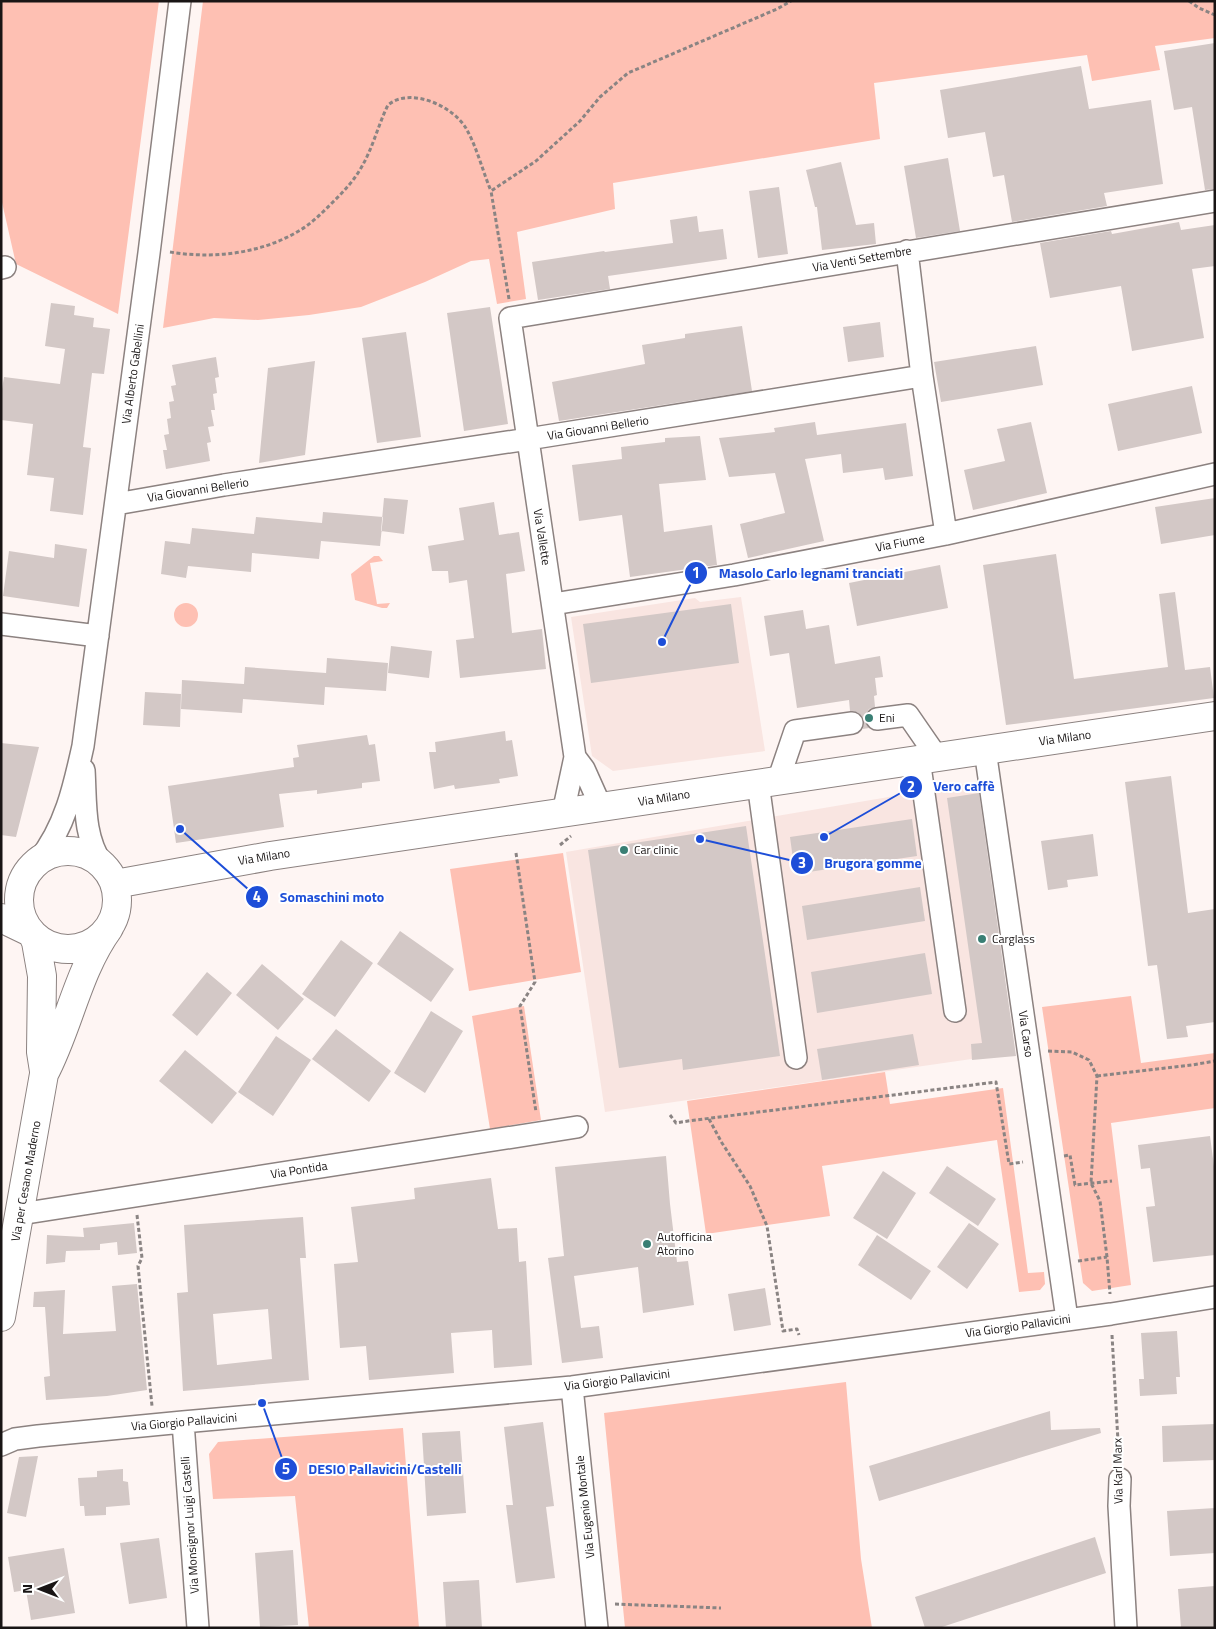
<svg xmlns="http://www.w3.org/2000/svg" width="1216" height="1629" viewBox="0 0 1216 1629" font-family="'Titillium Web',sans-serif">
	<rect width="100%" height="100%" fill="#fef5f3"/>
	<path fill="#f9e5e1" d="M 741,597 L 765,751 L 613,771 L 592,756 L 571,617 L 695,598 L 700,602 Z
		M 977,782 L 1013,1053 L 605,1112 L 566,852 Z"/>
	<path fill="#fec0b3" d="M 1,1 L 159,1 L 118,314 L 16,264 L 1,198 Z
		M 203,1 L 1215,1 L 1215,38 L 1155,46 L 1160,70 L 1092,81 L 1087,55 L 874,83 L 880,139 L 613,183 L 615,209 L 517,232 L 526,299 L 497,304 L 489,259 L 471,261 L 425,282 L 361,307 L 309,315 L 258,320 L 214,318 L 163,328 Z
		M 374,556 L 379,556 L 383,561 L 370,563 L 377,604 L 390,603 L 387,608 L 382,608 L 355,600 L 351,574 Z
		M174 615a12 12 0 1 1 24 0a12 12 0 1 1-24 0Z
		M 563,853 L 581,972 L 469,991 L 450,869 Z
		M 1131,996 L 1141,1063 L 1215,1053 L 1215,1108 L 1111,1123 L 1131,1285 L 1092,1291 L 1083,1283 L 1042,1007 Z
		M 524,1006 L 541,1120 L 490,1129 L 472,1016 Z
		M 885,1072 L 890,1104 L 1003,1088 L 1028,1273 L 1044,1272 L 1045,1284 L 1040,1290 L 1019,1292 L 997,1140 L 822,1166 L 830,1216 L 706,1234 L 687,1101 Z
		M 846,1382 L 861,1559 L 872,1628 L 625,1628 L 604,1413 Z
		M 403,1428 L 419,1628 L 309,1628 L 295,1496 L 213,1499 L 209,1454 L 218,1442 Z"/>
	<path fill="#d3c8c6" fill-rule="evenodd" d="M 1215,43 L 1215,189 L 1205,190 L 1192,107 L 1174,110 L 1164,51 Z
		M 1081,66 L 1089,109 L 1151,100 L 1163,184 L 1104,193 L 1107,206 L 1012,222 L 1004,175 L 993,177 L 985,132 L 948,138 L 940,90 Z
		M 948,158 L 960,231 L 916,238 L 904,166 Z
		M 841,162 L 856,225 L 874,223 L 876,244 L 822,250 L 817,207 L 815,207 L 806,170 Z
		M 779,187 L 788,254 L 758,258 L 749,191 Z
		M 697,216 L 699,232 L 723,229 L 727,259 L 608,276 L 610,289 L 538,300 L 532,262 L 604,251 L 605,252 L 673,243 L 670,220 Z
		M 1179,222 L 1181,230 L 1215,225 L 1215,266 L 1192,269 L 1204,338 L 1132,351 L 1121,286 L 1050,298 L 1040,243 L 1111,231 L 1112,234 Z
		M 51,303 L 75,306 L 74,315 L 94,318 L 93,327 L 110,329 L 104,374 L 92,373 L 83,447 L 91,448 L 83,515 L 50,511 L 54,478 L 27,475 L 33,424 L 1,420 L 1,395 L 4,377 L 60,384 L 65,349 L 45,346 Z
		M 490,307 L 508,424 L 464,431 L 447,313 Z
		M 880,322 L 884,357 L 848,362 L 843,327 Z
		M 742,326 L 752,391 L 559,421 L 552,382 L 645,364 L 642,345 L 685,338 L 685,334 Z
		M 406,332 L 421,437 L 377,443 L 362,338 Z
		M 1036,346 L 1043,385 L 941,402 L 934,362 Z
		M 216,357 L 219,377 L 215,378 L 217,393 L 213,394 L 215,410 L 211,410 L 214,426 L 208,427 L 211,442 L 207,443 L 210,461 L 166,469 L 163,450 L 167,450 L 164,435 L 169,434 L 167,419 L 171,418 L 169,402 L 174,401 L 171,386 L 176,385 L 172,365 Z
		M 315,361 L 305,455 L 259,463 L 268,368 Z
		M 1192,386 L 1202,433 L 1118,451 L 1108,404 Z
		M 815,422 L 817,435 L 906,423 L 913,476 L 885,480 L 883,468 L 843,473 L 841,454 L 805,459 L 824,541 L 748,558 L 740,524 L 785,513 L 775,473 L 729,477 L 719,438 L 775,432 L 774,428 Z
		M 1031,422 L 1047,493 L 973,510 L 964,470 L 1005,461 L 997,429 Z
		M 700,436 L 706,480 L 659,484 L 664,532 L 712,525 L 717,565 L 630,577 L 622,515 L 579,521 L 572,465 L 622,459 L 621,447 L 665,442 L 665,438 Z
		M 384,498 L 408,500 L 404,534 L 381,531 Z
		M 1215,498 L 1215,535 L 1161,544 L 1155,507 Z
		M 494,502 L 499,535 L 519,532 L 525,571 L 506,574 L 512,633 L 542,629 L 546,669 L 460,678 L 456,640 L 474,638 L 467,580 L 449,583 L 448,571 L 432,571 L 428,546 L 464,540 L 459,508 Z
		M 323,512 L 383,517 L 380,546 L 321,541 L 319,559 L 252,553 L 251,572 L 188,566 L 186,578 L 161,574 L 165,541 L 190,544 L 192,528 L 254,534 L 256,517 L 322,523 Z
		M 55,544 L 87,549 L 79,607 L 3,596 L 9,551 L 54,558 Z
		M 1056,554 L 1074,679 L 1168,667 L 1159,594 L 1175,592 L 1185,670 L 1210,667 L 1214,698 L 1006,725 L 983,565 Z
		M 940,565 L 948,608 L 857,626 L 849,583 Z
		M 731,604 L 739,663 L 591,683 L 583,624 Z
		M 803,610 L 806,629 L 829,625 L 835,664 L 880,656 L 883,677 L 875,678 L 877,695 L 874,696 L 875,707 L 869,709 L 866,714 L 865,720 L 869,728 L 863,729 L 864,722 L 862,716 L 857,712 L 850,711 L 849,700 L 797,708 L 789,653 L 770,656 L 764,616 Z
		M 391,646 L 432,651 L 429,678 L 388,673 Z
		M 327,658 L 388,663 L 386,691 L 325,687 L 324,705 L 243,699 L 242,713 L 181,709 L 182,680 L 244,684 L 245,667 L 326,673 L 326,674 Z
		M 145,692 L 181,694 L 180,727 L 143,725 Z
		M 505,731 L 506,741 L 512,740 L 518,776 L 499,779 L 500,783 L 455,789 L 454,785 L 434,789 L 429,752 L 436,752 L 435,742 Z
		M 367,735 L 369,745 L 375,744 L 380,781 L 362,783 L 362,788 L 317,794 L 317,790 L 279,794 L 284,827 L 176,843 L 168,786 L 294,767 L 293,758 L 299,757 L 297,745 Z
		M 1,743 L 39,747 L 16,837 L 1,835 Z
		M 1171,776 L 1188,913 L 1215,909 L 1215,1022 L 1186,1026 L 1188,1037 L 1167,1039 L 1157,965 L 1148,966 L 1125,782 Z
		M 979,793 L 1016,1056 L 972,1060 L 971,1044 L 982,1043 L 947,798 Z
		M 912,819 L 917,856 L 795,874 L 790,837 Z
		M 746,826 L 780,1056 L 683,1070 L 682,1059 L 619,1068 L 588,850 Z
		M 1093,834 L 1098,876 L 1067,880 L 1068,887 L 1048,890 L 1041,841 Z
		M 920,887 L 925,921 L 807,940 L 802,906 Z
		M 400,931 L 454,969 L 431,1002 L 377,964 Z
		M 341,940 L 373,963 L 335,1017 L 302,994 Z
		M 925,953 L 932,994 L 817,1013 L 811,972 Z
		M 262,964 L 304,999 L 278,1030 L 236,995 Z
		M 207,972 L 232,993 L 197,1036 L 172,1015 Z
		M 431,1011 L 463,1031 L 425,1093 L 394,1073 Z
		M 336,1029 L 391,1071 L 369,1102 L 312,1059 Z
		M 913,1034 L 919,1065 L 822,1080 L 817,1049 Z
		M 276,1036 L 311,1060 L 273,1116 L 238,1092 Z
		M 185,1050 L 237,1093 L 212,1124 L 159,1081 Z
		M 1210,1136 L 1215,1174 L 1215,1255 L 1153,1262 L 1146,1207 L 1155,1206 L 1150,1168 L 1141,1169 L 1138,1145 Z
		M 666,1156 L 670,1204 L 677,1262 L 688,1261 L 694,1305 L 643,1313 L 638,1267 L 574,1276 L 581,1328 L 599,1326 L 603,1358 L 562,1363 L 548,1258 L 564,1256 L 555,1167 Z
		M 947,1166 L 996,1199 L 978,1226 L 929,1193 Z
		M 883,1171 L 916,1193 L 887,1239 L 853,1218 Z
		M 491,1178 L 498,1229 L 517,1228 L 519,1262 L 526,1261 L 532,1365 L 494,1368 L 492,1330 L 451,1333 L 454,1373 L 369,1380 L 366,1346 L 340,1348 L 334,1264 L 358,1262 L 351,1207 L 415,1199 L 414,1188 Z
		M 303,1217 L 306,1258 L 300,1258 L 309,1380 L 183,1391 L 177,1293 L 188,1292 L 184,1225 ZM 268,1309 L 272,1359 L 217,1365 L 213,1314 Z
		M 134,1223 L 137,1253 L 118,1255 L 117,1242 L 100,1244 L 100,1250 L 66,1251 L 65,1262 L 46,1264 L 47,1235 L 84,1237 L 83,1228 Z
		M 969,1223 L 999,1244 L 967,1289 L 937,1267 Z
		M 877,1235 L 931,1271 L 911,1300 L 858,1265 Z
		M 137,1284 L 147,1390 L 107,1396 L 46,1400 L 44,1377 L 50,1376 L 45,1307 L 33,1307 L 34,1292 L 65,1290 L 63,1334 L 116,1331 L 112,1286 Z
		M 765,1288 L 771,1325 L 734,1331 L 728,1294 Z
		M 1177,1331 L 1180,1377 L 1176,1377 L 1177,1394 L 1140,1396 L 1139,1379 L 1144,1379 L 1141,1333 Z
		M 1050,1411 L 1051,1430 L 1100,1428 L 1101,1433 L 879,1501 L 869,1466 Z
		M 543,1422 L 554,1506 L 546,1507 L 555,1578 L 516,1583 L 506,1505 L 513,1505 L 504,1427 Z
		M 1215,1424 L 1215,1460 L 1163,1462 L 1162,1426 Z
		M 460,1431 L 466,1513 L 427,1516 L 422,1433 Z
		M 38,1456 L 26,1517 L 7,1513 L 19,1457 Z
		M 123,1469 L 123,1481 L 128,1482 L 130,1505 L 106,1507 L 106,1515 L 85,1516 L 84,1506 L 80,1506 L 78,1478 L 97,1477 L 97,1471 Z
		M 1215,1508 L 1215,1553 L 1170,1556 L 1167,1511 Z
		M 1095,1537 L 1106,1573 L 939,1628 L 925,1628 L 915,1597 Z
		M 159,1538 L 167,1598 L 129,1604 L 120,1543 Z
		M 64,1548 L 75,1613 L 31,1620 L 26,1590 L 14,1592 L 8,1557 Z
		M 293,1550 L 298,1625 L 260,1627 L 255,1553 Z
		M 479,1580 L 482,1628 L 446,1628 L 443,1582 Z
		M 1215,1586 L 1215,1628 L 1181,1628 L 1178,1589 Z"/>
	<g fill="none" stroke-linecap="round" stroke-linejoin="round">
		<defs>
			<path id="minor" d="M 907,251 L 922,376
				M 1,268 L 5,267
				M 116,504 L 224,485 L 528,439 L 922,376 L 946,534
				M 553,604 L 734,575 L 946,534 L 1215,474
				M 1,624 L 98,636
				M 877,719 L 908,715 L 937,757
				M 985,750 L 1067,1319
				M 575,757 L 584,769 L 601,807
				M 919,759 L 955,1011
				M 84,770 C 86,802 83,836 102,864
				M 778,781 L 795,731 L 852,723
				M 758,783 L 796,1058
				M 563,813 L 575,757 L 510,318 L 1215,201
				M 38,861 C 65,828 74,787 83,746 L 149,253 L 180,1
				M 20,1214 L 577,1127
				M 572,1387 L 597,1628
				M 183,1422 L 198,1628
				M 1,1445 L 15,1439 L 38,1436 L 183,1422 L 572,1387 L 1111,1314 L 1215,1297
				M 1120,1479 L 1119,1506 L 1126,1628"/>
			<path id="major" d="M19 900a49 49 0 1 1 98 0a49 49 0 1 1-98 0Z
				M 115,884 L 270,856 L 1215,716
				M 1,918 L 32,933 L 36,942 L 42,976 L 41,1052 L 44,1071
				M 1,1317 L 44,1074 C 69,1027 77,972 109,928"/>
		</defs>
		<use href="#minor" stroke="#8c8280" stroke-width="24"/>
		<use href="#major" stroke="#8c8280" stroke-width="30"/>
		<path stroke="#8a8483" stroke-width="3" stroke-dasharray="4 2.5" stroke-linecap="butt" d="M 1189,1 L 1199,8 L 1215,15
			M 170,252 C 212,259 259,254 297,232 C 310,225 321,214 332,203 C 343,192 353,182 361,168 C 373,148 378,125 388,105 C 411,86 455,107 467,130 C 477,148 483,172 491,191
			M 509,299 L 491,191 L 536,161 L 580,121 L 600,97 L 628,73 L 777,9 L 791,1
			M 560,845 L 571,836
			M 516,853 L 535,982 L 520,1006 L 536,1112
			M 1048,1051 L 1072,1052 L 1089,1060 L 1097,1076 L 1091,1183 L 1100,1201 L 1107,1257 L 1110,1294
			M 1097,1076 L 1192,1065 L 1215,1061
			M 670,1115 L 676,1123 L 688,1121 L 996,1082 L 1009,1164 L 1023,1162
			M 709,1119 L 722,1143 L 750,1186 L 767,1226 L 783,1331 L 797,1329 L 799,1335
			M 1064,1156 L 1070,1155 L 1075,1185 L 1112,1181
			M 137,1215 L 142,1258 L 138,1266 L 152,1406
			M 1078,1261 L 1107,1257
			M 1112,1335 L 1119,1459
			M 615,1604 L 721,1608"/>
		<use href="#minor" stroke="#fff" stroke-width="21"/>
		<use href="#major" stroke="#fff" stroke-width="28"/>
	</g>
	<g fill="#397f74" stroke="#fff" stroke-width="2">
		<circle cx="869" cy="718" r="5"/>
		<circle cx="624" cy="850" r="5"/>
		<circle cx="982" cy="939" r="5"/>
		<circle cx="647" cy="1244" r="5"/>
	</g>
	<g text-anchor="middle" stroke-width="4" stroke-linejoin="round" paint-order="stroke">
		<g font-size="12" fill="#191515" stroke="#fff">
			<text transform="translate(862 259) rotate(-10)" y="4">Via Venti Settembre</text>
			<text transform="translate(133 374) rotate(-82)" y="4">Via Alberto Gabellini</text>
			<text transform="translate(598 428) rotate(-9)" y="4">Via Giovanni Bellerio</text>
			<text transform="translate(198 490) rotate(-9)" y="4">Via Giovanni Bellerio</text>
			<text transform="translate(542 537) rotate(81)" y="4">Via Vallette</text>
			<text transform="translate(900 543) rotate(-11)" y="4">Via Fiume</text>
			<text transform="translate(1065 738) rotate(-8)" y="4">Via Milano</text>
			<text transform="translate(664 798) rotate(-9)" y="4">Via Milano</text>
			<text transform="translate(264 857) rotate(-9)" y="4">Via Milano</text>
			<text transform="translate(1026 1034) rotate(82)" y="4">Via Carso</text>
			<text transform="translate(299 1170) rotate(-9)" y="4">Via Pontida</text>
			<text transform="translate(26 1181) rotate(-80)" y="4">Via per Cesano Maderno</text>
			<text transform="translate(1018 1326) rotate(-8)" y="4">Via Giorgio Pallavicini</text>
			<text transform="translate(617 1380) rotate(-7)" y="4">Via Giorgio Pallavicini</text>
			<text transform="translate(184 1422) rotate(-5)" y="4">Via Giorgio Pallavicini</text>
			<text transform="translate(1118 1471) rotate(-91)" y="4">Via Karl Marx</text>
			<text transform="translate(585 1507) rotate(-96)" y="4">Via Eugenio Montale</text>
			<text transform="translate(190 1525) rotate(-94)" y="4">Via Monsignor Luigi Castelli</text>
		</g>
		<g font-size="12" fill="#191515" stroke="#fff" text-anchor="start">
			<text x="879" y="722">Eni</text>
			<text x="634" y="854">Car clinic</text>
			<text x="992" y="943">Carglass</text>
			<text x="657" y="1241">Autofficina<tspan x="657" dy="14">Atorino</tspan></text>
		</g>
	</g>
	<path fill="none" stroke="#1d4ed8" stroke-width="2" d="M662 642L696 573M824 837L911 787M700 839L802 863M180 829L257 897M262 1403L286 1469"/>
	<g fill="#1d4ed8" stroke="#fff" stroke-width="2">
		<circle cx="662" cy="642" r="5"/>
		<circle cx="824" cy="837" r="5"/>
		<circle cx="700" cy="839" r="5"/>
		<circle cx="180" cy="829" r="5"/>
		<circle cx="262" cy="1403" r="5"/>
		<circle cx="696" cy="573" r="12"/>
		<circle cx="911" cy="787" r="12"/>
		<circle cx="802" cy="863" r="12"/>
		<circle cx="257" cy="897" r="12"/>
		<circle cx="286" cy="1469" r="12"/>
	</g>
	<g font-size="15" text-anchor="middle" font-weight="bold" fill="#fff">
		<text x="696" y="578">1</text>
		<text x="911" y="792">2</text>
		<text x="802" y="868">3</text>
		<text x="257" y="902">4</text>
		<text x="286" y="1474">5</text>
	</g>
	<g font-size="14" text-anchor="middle" font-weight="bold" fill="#1d4ed8" stroke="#fff" stroke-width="4" stroke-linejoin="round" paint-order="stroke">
		<text x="811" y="578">Masolo Carlo legnami tranciati</text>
		<text x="964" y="791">Vero caffè</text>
		<text x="873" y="868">Brugora gomme</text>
		<text x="332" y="902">Somaschini moto</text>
		<text x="385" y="1474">DESIO Pallavicini/Castelli</text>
	</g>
	<rect width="1216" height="1629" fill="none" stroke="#191515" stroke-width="5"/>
	<g transform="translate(40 1589) rotate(270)" stroke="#ffffff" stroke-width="4" paint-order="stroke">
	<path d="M0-4L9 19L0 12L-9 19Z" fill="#191515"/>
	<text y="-8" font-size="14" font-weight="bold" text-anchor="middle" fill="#191515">N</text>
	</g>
</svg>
